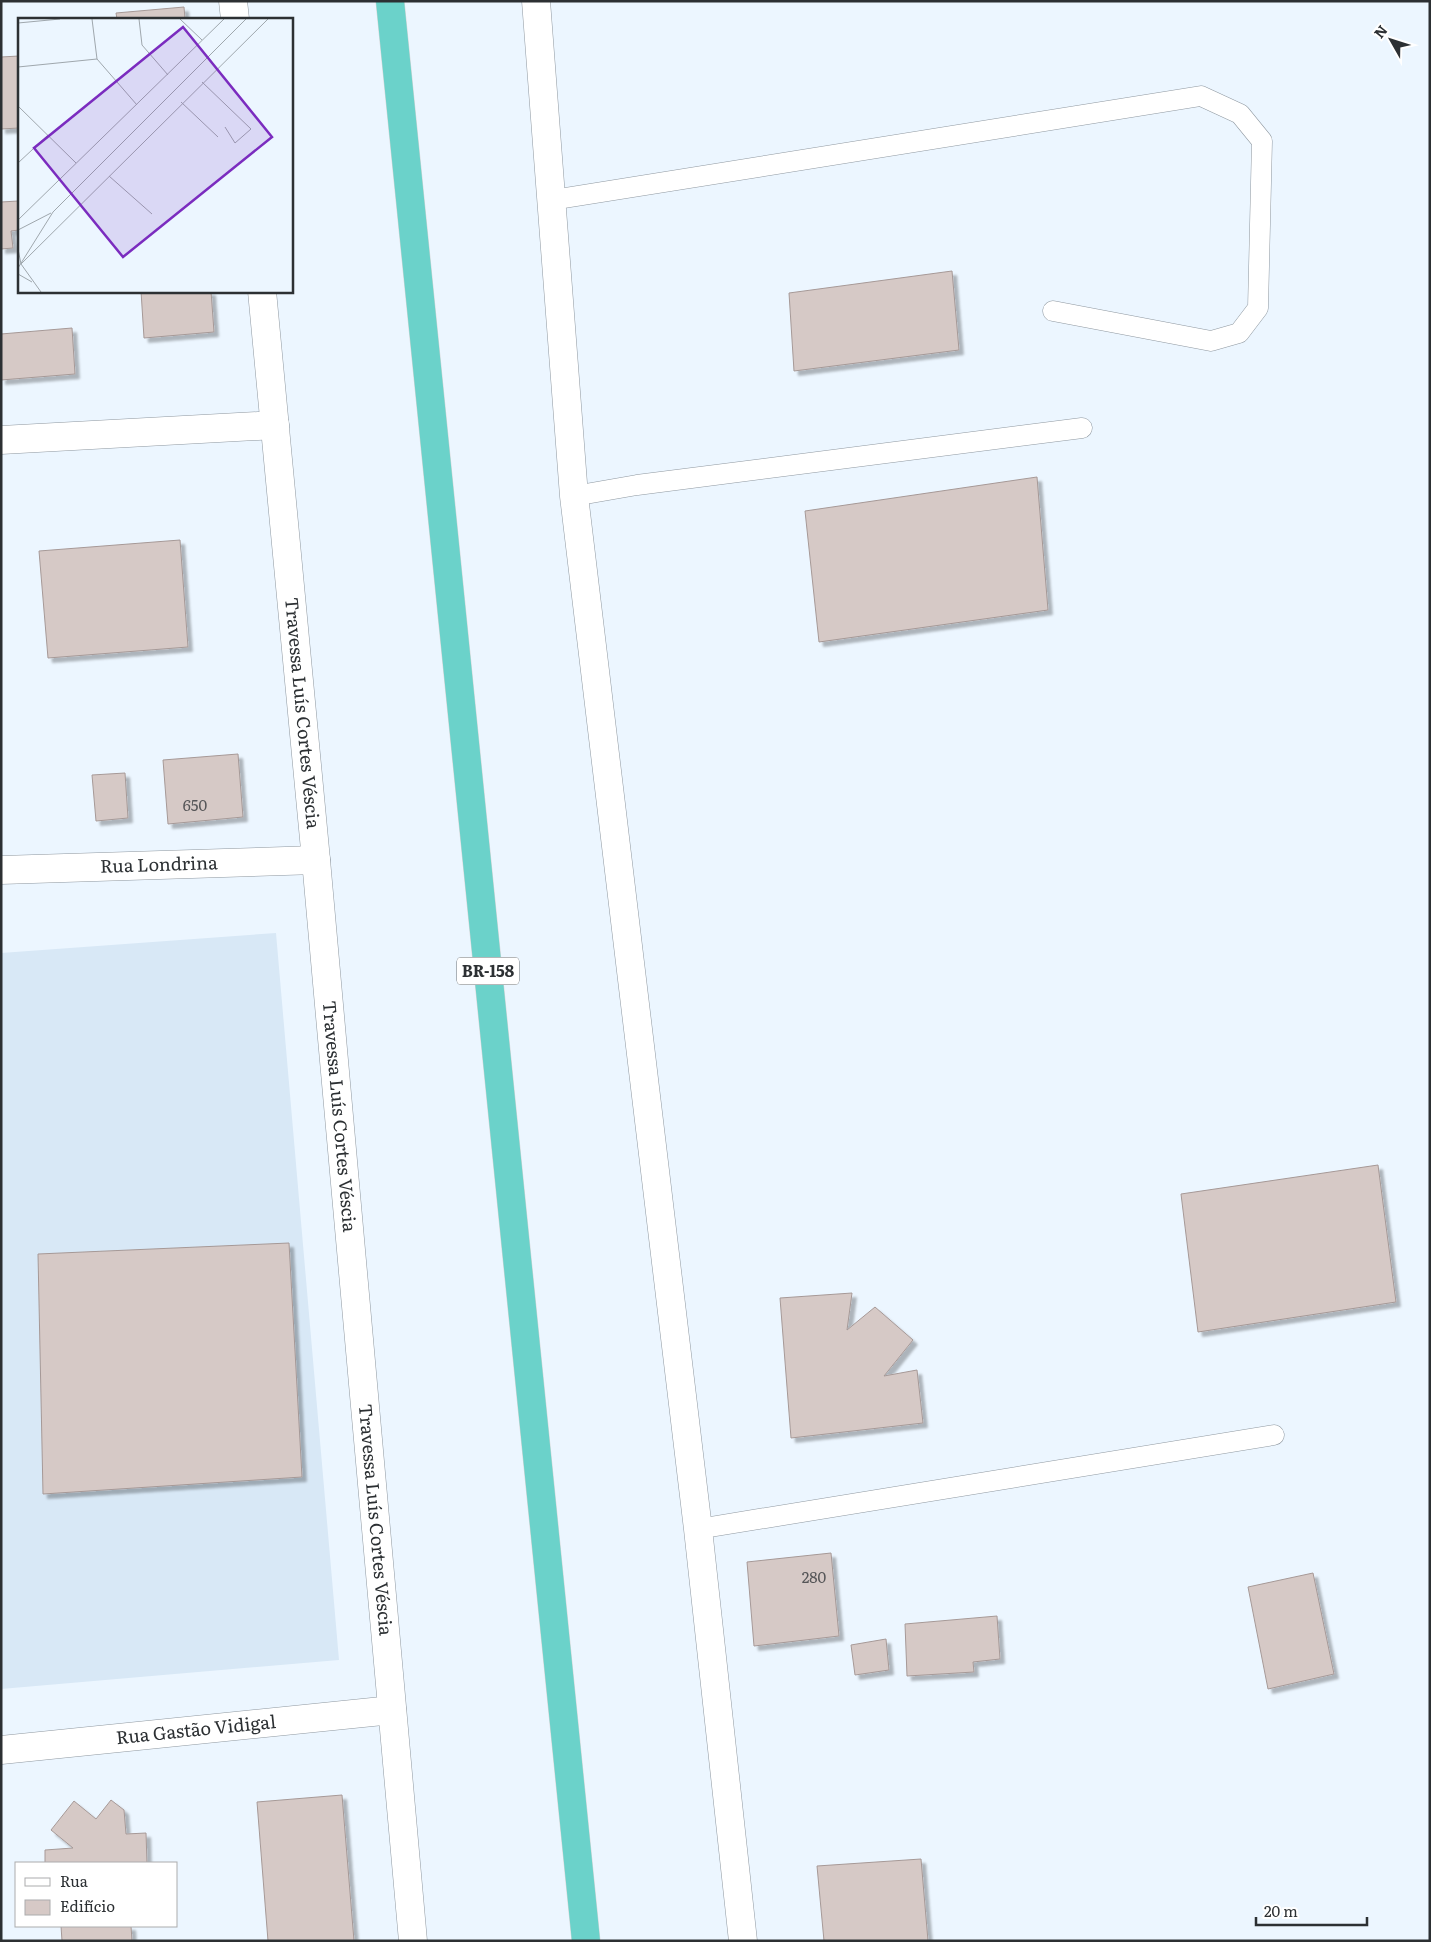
<svg xmlns="http://www.w3.org/2000/svg" width="1431" height="1942" viewBox="0 0 1431 1942" font-family="Literata,serif">
	<defs>
		<filter id="shadow"><feDropShadow dx="4.5" dy="4.5" stdDeviation="1" flood-color="#0004"/></filter>
	</defs>
	<rect width="100%" height="100%" fill="#ecf6ff"/>
	<path fill="#d8e8f6" d="M 276,933 L 339,1660 L 1,1689 L 1,953 Z"/>
	<path fill="#d6c9c6" stroke="#a69997" filter="url(#shadow)" d="M 184,7 L 185,19 L 117,19 L 116,13 Z
		M 19,56 L 19,128 L 1,129 L 1,57 Z
		M 18,201 L 19,230 L 11,231 L 13,248 L 1,249 L 1,202 Z
		M 952,271 L 959,350 L 794,371 L 789,293 Z
		M 141,291 L 211,291 L 214,332 L 144,338 Z
		M 72,328 L 75,374 L 1,380 L 1,334 Z
		M 1037,477 L 1048,610 L 819,642 L 805,511 Z
		M 180,540 L 188,647 L 48,658 L 39,551 Z
		M 238,754 L 243,817 L 168,824 L 163,760 Z
		M 125,773 L 128,818 L 96,821 L 92,775 Z
		M 1378,1165 L 1396,1302 L 1198,1332 L 1181,1194 Z
		M 289,1243 L 302,1477 L 43,1494 L 38,1254 Z
		M 852,1293 L 847,1330 L 875,1307 L 913,1340 L 884,1376 L 917,1370 L 923,1423 L 791,1438 L 780,1298 Z
		M 831,1553 L 839,1636 L 754,1646 L 747,1562 Z
		M 1313,1573 L 1334,1674 L 1268,1689 L 1248,1587 Z
		M 997,1616 L 1000,1659 L 973,1662 L 974,1672 L 907,1676 L 905,1624 Z
		M 886,1639 L 889,1670 L 855,1675 L 851,1645 Z
		M 342,1795 L 354,1941 L 268,1941 L 257,1802 Z
		M 111,1800 L 124,1810 L 126,1834 L 146,1833 L 147,1863 L 45,1863 L 45,1850 L 73,1848 L 51,1830 L 74,1801 L 96,1819 Z
		M 921,1859 L 928,1941 L 824,1941 L 817,1866 Z
		M 61,1926 L 131,1926 L 132,1941 L 62,1941 Z"/>
	<g fill="none" stroke-linecap="round" stroke-linejoin="round">
		<defs>
			<path id="lane" d="M 552,200 L 1201,96 L 1240,114 L 1262,141 L 1258,308 L 1239,333 L 1211,341 L 1053,311
				M 574,496 L 637,485 L 1082,428
				M 698,1529 L 1274,1435"/>
			<g id="street">
				<path d="M 233,1 L 235,19"/>
				<path d="M 536,1 L 574,496 L 698,1529 L 743,1941"/>
				<path id="s1" d="M 262,291 L 316,860 L 413,1941"/>
				<path d="M 1,440 L 275,425"/>
				<path id="s2" d="M 1,870 L 316,860"/>
				<path id="s3" d="M 1,1750 L 392,1710"/>
			</g>
			<path id="highway" d="M 390,1 L 586,1941"/>
		</defs>
		<use href="#lane" stroke="#8f98a0" stroke-width="21"/>
		<use href="#street" stroke="#8f98a0" stroke-width="29"/>
		<use href="#highway" stroke="#d5d6d6" stroke-width="29"/>
		<use href="#lane" stroke="#fff" stroke-width="20"/>
		<use href="#street" stroke="#fff" stroke-width="28"/>
		<use href="#highway" stroke="#6bd2ca" stroke-width="28"/>
	</g>
	<g text-anchor="middle" stroke-width="4.5" stroke-linejoin="round" paint-order="stroke">
		<g font-size="15" fill="#565658">
			<text x="195" y="811">650</text>
			<text x="814" y="1583">280</text>
		</g>
		<rect fill="#fff" stroke="#6b6e70" stroke-width="1" x="457" y="957.5" width="62" height="27" rx="4"/>
		<g font-size="16" font-weight="bold" fill="#2c3033">
			<text x="488" y="977">BR-158</text>
		</g>
		<g font-size="18" fill="#2c3033" stroke="#fff">
			<text dy="6" stroke="none"><textPath href="#s1" startOffset="424">Travessa Luís Cortes Véscia</textPath></text>
			<text dy="6" stroke="none"><textPath href="#s2" startOffset="158">Rua Londrina</textPath></text>
			<text dy="6" stroke="none"><textPath href="#s1" startOffset="829">Travessa Luís Cortes Véscia</textPath></text>
			<text dy="6" stroke="none"><textPath href="#s1" startOffset="1234">Travessa Luís Cortes Véscia</textPath></text>
			<text dy="6" stroke="none"><textPath href="#s3" startOffset="196">Rua Gastão Vidigal</textPath></text>
		</g>
	</g>
	<g transform="translate(18 18)">
		<rect width="275" height="275" fill="#ecf6ff"/>
		<path fill="none" stroke="#9fa7ad" stroke-width="1" d="M 74,1 L 79,41 L 119,87M 121,1 L 124,27 L 150,57M 162,1 L 184,22M 0,5 L 42,1M 0,49 L 79,41M 184,64 L 233,111 L 217,125 L 207,109M 163,84 L 200,119M 0,88 L 58,145M 0,145 L 30,117M 91,158 L 134,196M 0,202 L 206,1M 0,212 L 33,195M 0,231 L 3,246M 0,250 L 35,194 L 228,1M 0,256 L 14,264M 23,274 L 3,246 L 250,1"/>
		<path fill="#7b2cbf" fill-opacity="0.15" stroke="#7b2cbf" stroke-width="2.5" d="M 165,9 L 254,119 L 105,239 L 16,130 Z"/>
		<rect width="275" height="275" fill="none" stroke="#2c3033" stroke-width="2.5"/>
	</g>
	<rect width="1431" height="1942" fill="none" stroke="#2c3033" stroke-width="5"/>
	<rect x="15" y="1862" width="162" height="65" fill="#ffffff" stroke="#abacad"/>
	<rect x="25" y="1878" width="25" height="8" fill="#ffffff" stroke="#abacad"/>
	<text x="60" y="1887" font-size="15" fill="#2c3033">Rua</text>
	<rect x="25" y="1900" width="25" height="15" fill="#d6c9c6" stroke="#abacad"/>
	<text x="60" y="1912" font-size="15" fill="#2c3033">Edifício</text>
	<g transform="translate(1391 40) rotate(309)" stroke="#ffffff" stroke-width="4" paint-order="stroke">
	<path d="M0-4L9 19L0 12L-9 19Z" fill="#2c3033"/>
	<text y="-8" font-size="14" font-weight="bold" text-anchor="middle" fill="#2c3033">N</text>
	</g>
	<path d="M1256 1917v8h111v-8" fill="none" stroke="#2c3033" stroke-width="2.5"/>
	<text x="1264" y="1917" font-size="15" fill="#2c3033" stroke="#ffffff" stroke-width="4" paint-order="stroke">20 m</text>
</svg>
